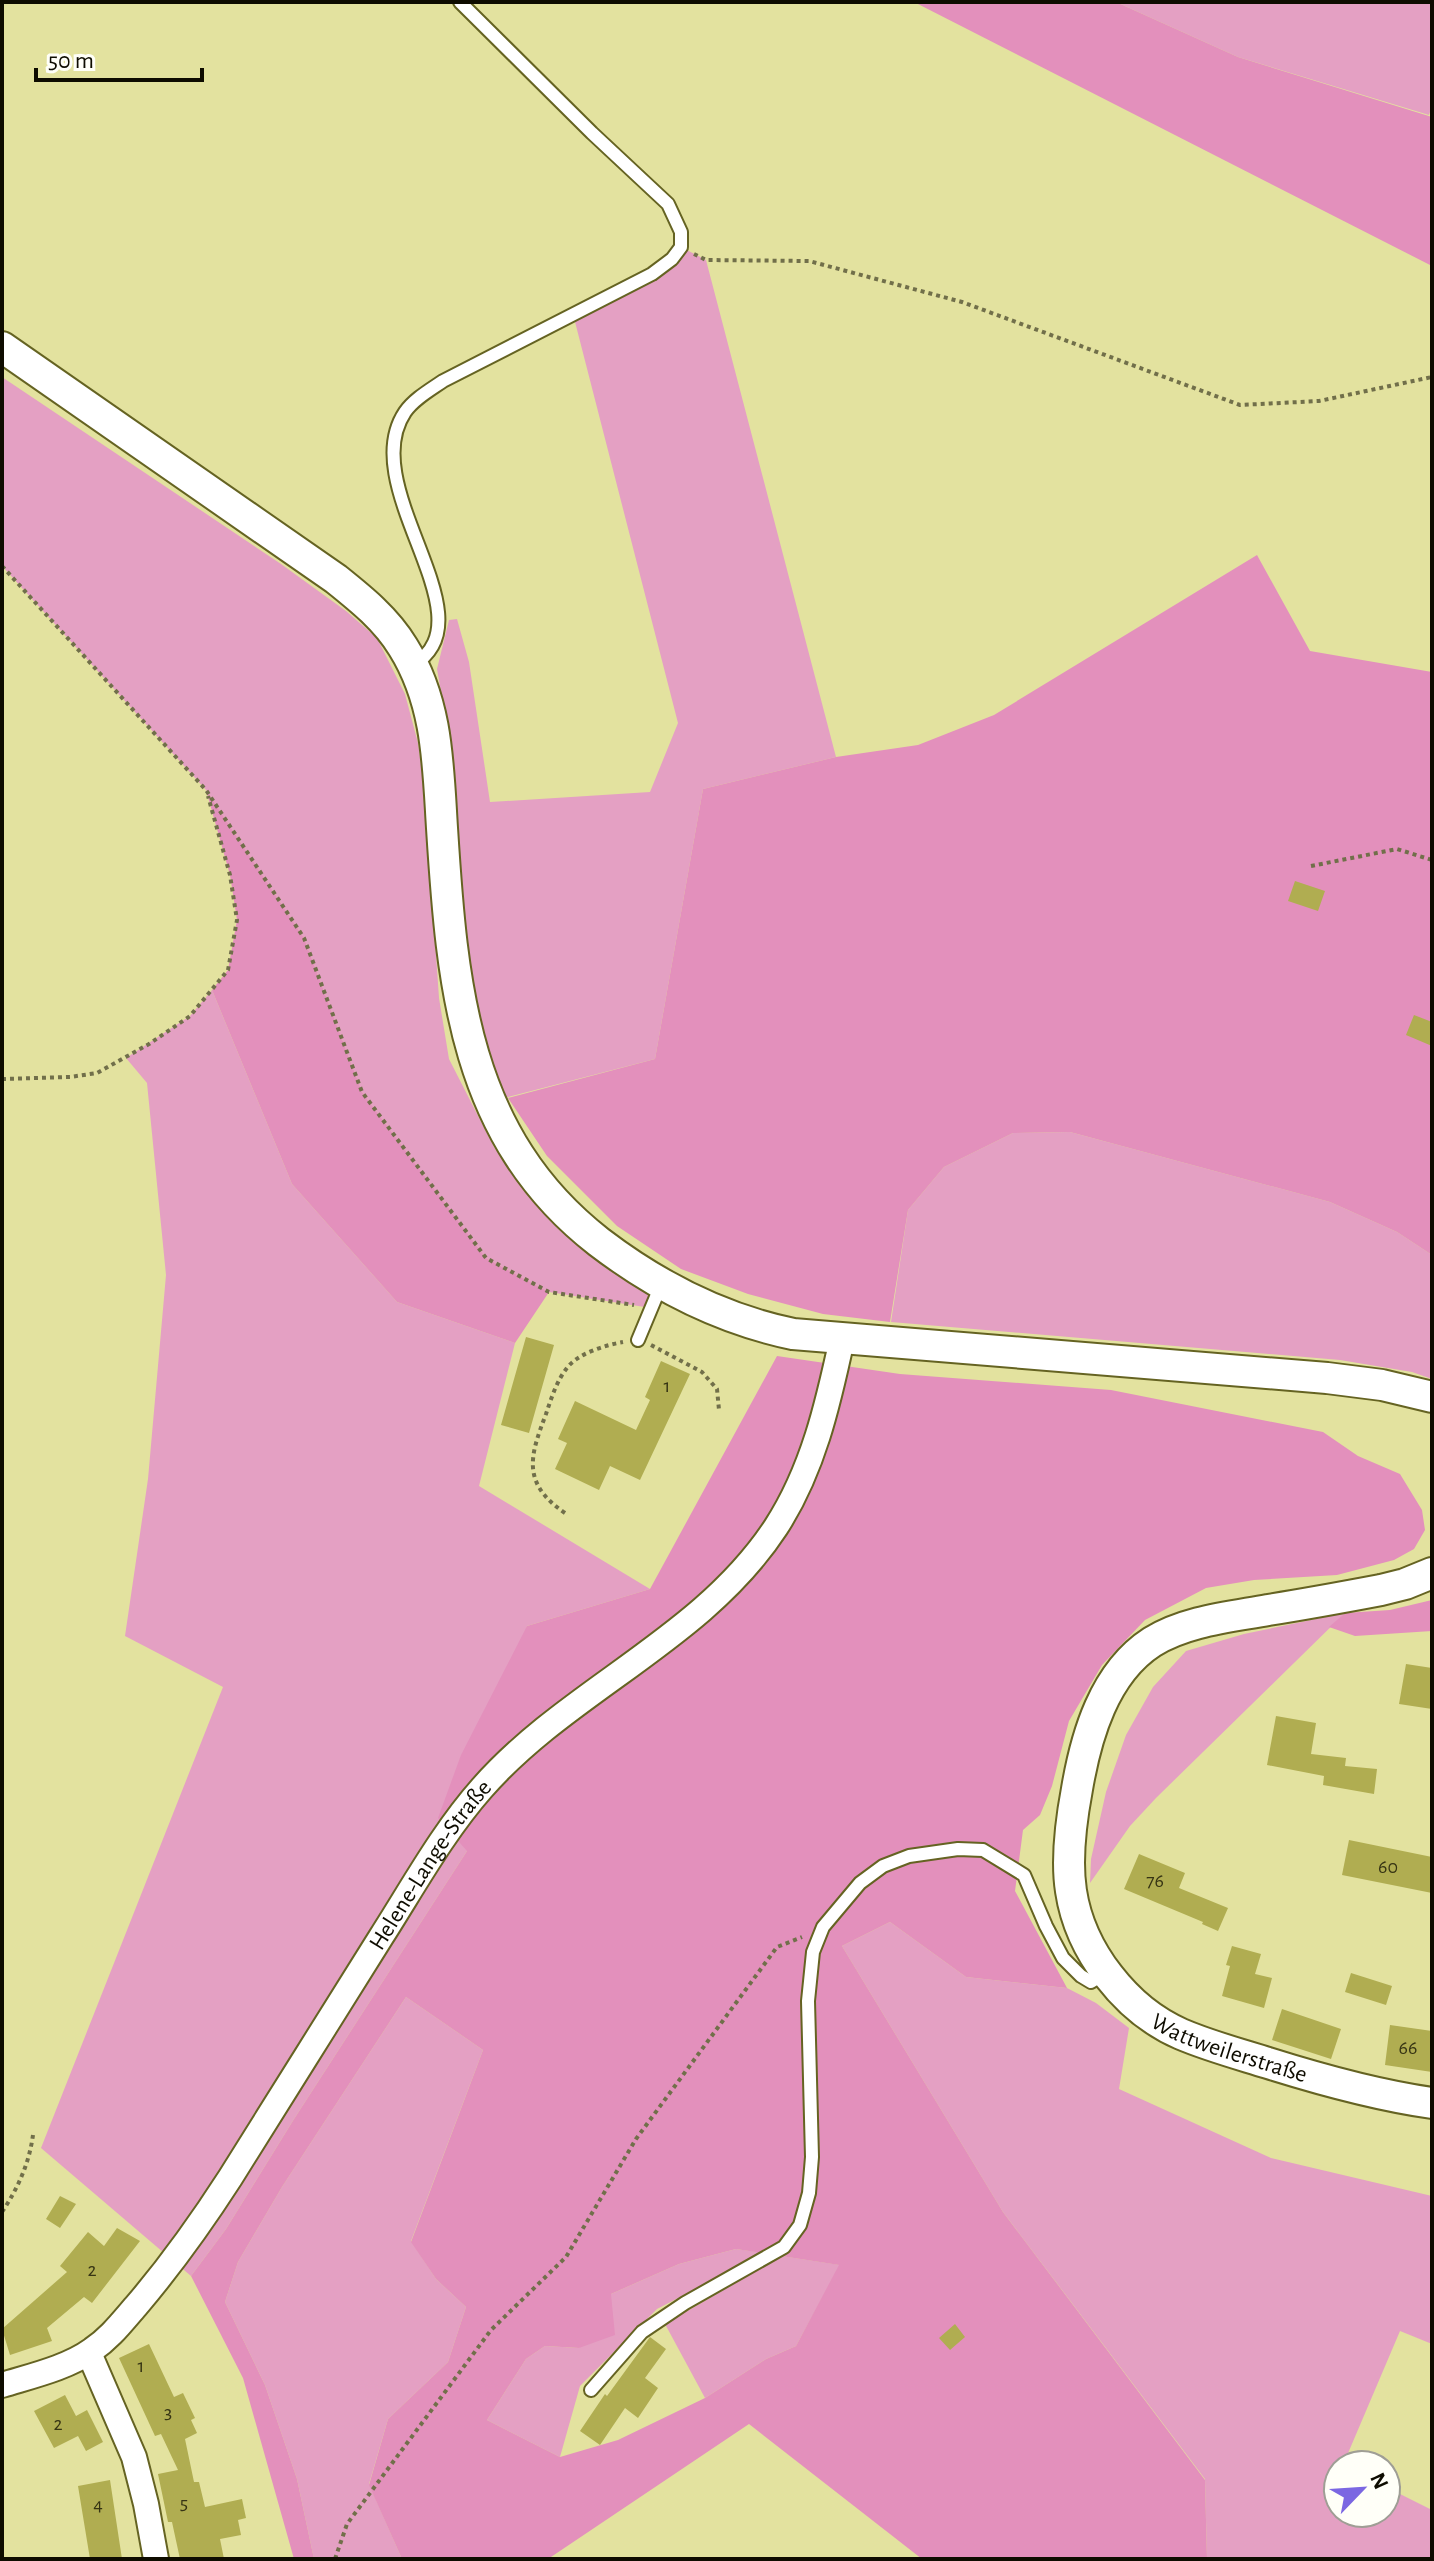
<svg xmlns="http://www.w3.org/2000/svg" width="1434" height="2561" viewBox="0 0 1434 2561" font-family="'Alegreya Sans',sans-serif">
	<rect width="100%" height="100%" fill="#e3e29f"/>
	<path fill="#e4a0c3" d="M 1116,2 L 1432,2 L 1432,106 L 1429,115 L 1238,57 Z
		M 681,247 L 706,260 L 836,757 L 703,789 L 655,1059 L 500,1099 L 479,1035 L 468,968 L 450,743 L 437,669 L 449,620 L 457,619 L 469,662 L 490,802 L 650,792 L 678,723 L 573,314 L 652,274 Z
		M 2,377 L 281,564 L 346,611 L 377,638 L 405,694 L 418,743 L 425,794 L 439,998 L 449,1059 L 494,1147 L 523,1188 L 557,1225 L 603,1262 L 656,1298 L 651,1308 L 549,1292 L 486,1258 L 362,1092 L 304,938 L 206,790 L 2,566 Z
		M 212,990 L 292,1184 L 397,1302 L 515,1343 L 479,1486 L 650,1589 L 527,1626 L 467,1851 L 294,2119 L 226,2229 L 191,2276 L 41,2148 L 223,1687 L 125,1636 L 148,1479 L 166,1275 L 147,1083 L 126,1058 L 190,1016 Z
		M 1070,1132 L 1330,1202 L 1397,1232 L 1432,1255 L 1432,1379 L 1412,1372 L 1340,1360 L 891,1322 L 908,1210 L 944,1167 L 1013,1133 Z
		M 1345,1613 L 1156,1798 L 1130,1826 L 1090,1883 L 1091,1859 L 1106,1792 L 1126,1735 L 1153,1687 L 1186,1651 L 1244,1634 Z
		M 890,1922 L 966,1977 L 1067,1988 L 1096,2003 L 1129,2028 L 1119,2089 L 1271,2158 L 1432,2196 L 1432,2344 L 1400,2331 L 1343,2465 L 1338,2465 L 1338,2513 L 1386,2513 L 1386,2487 L 1432,2510 L 1432,2559 L 1207,2559 L 1205,2479 L 1003,2212 L 842,1946 Z
		M 406,1997 L 483,2050 L 411,2241 L 436,2279 L 466,2307 L 448,2362 L 388,2419 L 369,2484 L 402,2559 L 314,2559 L 297,2479 L 265,2385 L 225,2302 L 238,2262 L 282,2187 Z
		M 736,2249 L 765,2253 L 657,2309 L 580,2386 L 560,2457 L 487,2420 L 526,2359 L 545,2346 L 579,2348 L 611,2294 L 679,2264 Z
		M 782,2256 L 840,2265 L 796,2346 L 766,2359 L 705,2398 L 665,2324 Z"/>
	<path fill="#e390bc" fill-rule="evenodd" d="M 914,2 L 1116,2 L 1238,57 L 1432,117 L 1432,266 Z
		M 1257,555 L 1310,651 L 1432,672 L 1432,1255 L 1397,1232 L 1330,1202 L 1070,1132 L 1013,1133 L 944,1167 L 908,1210 L 890,1322 L 823,1314 L 748,1294 L 681,1269 L 617,1226 L 547,1156 L 508,1098 L 655,1059 L 703,789 L 836,757 L 918,745 L 994,715 Z
		M 206,790 L 304,938 L 362,1092 L 486,1258 L 549,1292 L 515,1343 L 397,1302 L 292,1184 L 212,990 L 228,970 L 237,920 L 230,875 Z
		M 777,1356 L 900,1374 L 1111,1390 L 1323,1432 L 1358,1456 L 1400,1474 L 1422,1510 L 1425,1530 L 1414,1549 L 1394,1560 L 1337,1575 L 1254,1580 L 1206,1588 L 1145,1620 L 1102,1665 L 1069,1721 L 1052,1786 L 1040,1815 L 1023,1830 L 1015,1891 L 1067,1988 L 966,1977 L 890,1922 L 842,1946 L 1003,2212 L 1205,2480 L 1207,2559 L 922,2559 L 749,2424 L 548,2559 L 402,2559 L 369,2485 L 388,2419 L 448,2362 L 466,2307 L 436,2279 L 411,2242 L 483,2050 L 406,1997 L 282,2187 L 238,2262 L 225,2302 L 265,2385 L 297,2479 L 314,2559 L 294,2559 L 243,2378 L 191,2276 L 226,2229 L 294,2119 L 467,1851 L 438,1818 L 461,1755 L 527,1626 L 650,1589 ZM 736,2249 L 839,2265 L 796,2346 L 766,2359 L 705,2398 L 618,2440 L 560,2457 L 487,2420 L 526,2359 L 545,2346 L 579,2348 L 615,2335 L 611,2294 L 679,2264 Z
		M 1432,1600 L 1432,1631 L 1355,1636 L 1329,1627 L 1345,1613 L 1390,1610 Z"/>
	<path fill="#b0ad51" d="M 1295,881 L 1325,891 L 1318,911 L 1288,901 Z
		M 1414,1015 L 1432,1022 L 1432,1046 L 1406,1035 Z
		M 526,1337 L 554,1345 L 529,1433 L 501,1425 Z
		M 661,1361 L 690,1374 L 640,1480 L 610,1466 L 599,1490 L 555,1469 L 567,1443 L 558,1439 L 575,1401 L 636,1430 L 650,1400 L 645,1397 Z
		M 1406,1664 L 1432,1668 L 1432,1709 L 1399,1704 Z
		M 1276,1716 L 1316,1723 L 1311,1754 L 1346,1758 L 1345,1766 L 1377,1769 L 1374,1794 L 1323,1785 L 1324,1776 L 1267,1765 Z
		M 1349,1840 L 1432,1857 L 1432,1893 L 1342,1875 Z
		M 1139,1854 L 1185,1873 L 1179,1888 L 1228,1908 L 1218,1931 L 1202,1924 L 1203,1922 L 1124,1889 Z
		M 1232,1946 L 1261,1954 L 1255,1974 L 1272,1978 L 1264,2008 L 1222,1996 L 1230,1966 L 1226,1965 Z
		M 1351,1973 L 1392,1986 L 1386,2005 L 1345,1992 Z
		M 1282,2009 L 1341,2029 L 1331,2059 L 1272,2040 Z
		M 1390,2025 L 1432,2031 L 1432,2072 L 1385,2065 Z
		M 60,2196 L 76,2204 L 60,2228 L 46,2219 Z
		M 117,2228 L 140,2241 L 92,2303 L 84,2297 L 47,2328 L 52,2341 L 10,2355 L 2,2329 L 67,2272 L 60,2266 L 88,2232 L 104,2246 Z
		M 955,2324 L 965,2337 L 950,2350 L 939,2338 Z
		M 650,2337 L 666,2349 L 645,2378 L 658,2388 L 638,2418 L 625,2408 L 600,2445 L 580,2431 L 605,2394 L 607,2396 Z
		M 149,2344 L 174,2397 L 183,2393 L 195,2418 L 191,2420 L 197,2433 L 185,2439 L 194,2482 L 199,2482 L 205,2507 L 242,2499 L 246,2518 L 238,2520 L 241,2535 L 220,2539 L 224,2559 L 180,2559 L 172,2522 L 168,2522 L 158,2474 L 178,2470 L 161,2434 L 155,2436 L 119,2358 Z
		M 65,2395 L 76,2416 L 87,2410 L 103,2442 L 86,2451 L 78,2436 L 54,2448 L 34,2411 Z
		M 110,2480 L 122,2559 L 90,2559 L 78,2486 Z"/>
	<g fill="none" stroke-linecap="round" stroke-linejoin="round">
		<defs>
			<path id="service" d="M 413,665 C 493,618 354,488 405,412 C 414,399 430,390 443,381 L 652,274 L 672,259 L 681,247 L 681,232 L 668,204 L 592,133 L 460,2
				M 638,1340 L 661,1285
				M 591,2390 L 642,2332 L 685,2303 L 784,2247 L 800,2225 L 809,2193 L 812,2157 L 808,2001 L 813,1952 L 823,1927 L 860,1883 L 883,1866 L 909,1856 L 958,1849 L 983,1850 L 1024,1875 L 1046,1926 L 1063,1958 L 1081,1976 L 1091,1982 L 1107,1972"/>
			<g id="minor">
				<path d="M 89,2353 L 134,2457 L 146,2504 L 156,2559"/>
				<path id="s1" d="M 2,2385 C 31,2376 67,2368 92,2350 C 110,2338 122,2322 136,2306 C 171,2265 201,2223 230,2178 C 280,2098 331,2017 381,1937 C 413,1887 443,1832 482,1788 C 569,1689 702,1640 776,1527 C 813,1470 828,1404 842,1339"/>
			</g>
			<g id="tertiary">
				<path d="M 2,347 L 336,579 C 361,599 386,619 403,647 C 438,703 438,765 442,828 C 452,986 464,1137 599,1242 C 658,1287 721,1319 793,1334 L 1327,1378 L 1382,1385 L 1432,1397"/>
				<path id="s2" d="M 1432,1573 L 1405,1584 L 1381,1590 C 1344,1597 1306,1604 1268,1610 C 1230,1617 1186,1621 1152,1642 C 1104,1673 1086,1736 1077,1789 C 1071,1821 1066,1859 1071,1891 C 1080,1951 1126,2010 1181,2034 C 1209,2046 1239,2054 1268,2063 C 1322,2080 1376,2095 1432,2103"/>
			</g>
		</defs>
		<use href="#service" stroke="#656322" stroke-width="16"/>
		<use href="#minor" stroke="#656322" stroke-width="28"/>
		<use href="#tertiary" stroke="#656322" stroke-width="34"/>
		<path stroke="#716f4a" stroke-width="4" stroke-dasharray="4 4" stroke-linecap="butt" d="M 694,254 L 706,260 L 809,261 L 962,302 L 1240,405 L 1319,401 L 1432,377
			M 2,566 L 206,790 L 304,938 L 362,1092 L 486,1258 L 549,1292 L 634,1305
			M 1311,866 L 1397,849 L 1432,860
			M 2,1079 L 70,1077 L 97,1073 L 149,1044 L 190,1016 L 228,970 L 237,920 L 230,875 L 208,796
			M 651,1345 L 702,1372 L 717,1389 L 719,1410
			M 565,1513 C 521,1483 530,1456 546,1414 C 551,1399 557,1380 567,1368 C 578,1353 606,1345 623,1342
			M 2,2212 C 18,2188 29,2164 33,2135
			M 335,2559 L 347,2524 L 491,2330 L 566,2257 L 636,2139 L 777,1947 L 802,1937"/>
		<use href="#service" stroke="#fff" stroke-width="12"/>
		<use href="#minor" stroke="#fff" stroke-width="24"/>
		<use href="#tertiary" stroke="#fff" stroke-width="30"/>
	</g>
	<g text-anchor="middle" stroke-width="6" stroke-linejoin="round" paint-order="stroke">
		<g font-size="20" fill="#363414">
			<text x="667" y="1392">1</text>
			<text x="1388" y="1873">60</text>
			<text x="1155" y="1887">76</text>
			<text x="1408" y="2054">66</text>
			<text x="92" y="2276">2</text>
			<text x="141" y="2372">1</text>
			<text x="168" y="2418">3</text>
			<text x="58" y="2430">2</text>
			<text x="184" y="2509">5</text>
			<text x="98" y="2511">4</text>
		</g>
		<g font-size="24" fill="#0e0c00" stroke="#fffff8">
			<text dy="8" stroke="none"><textPath href="#s1" startOffset="690">Helene-Lange-Straße</textPath></text>
			<text dy="8" stroke="none"><textPath href="#s2" startOffset="800">Wattweilerstraße</textPath></text>
		</g>
	</g>
	<rect width="1434" height="2561" fill="none" stroke="#0e0c00" stroke-width="8"/>
	<g transform="translate(1362 2489) rotate(65)"><circle r="38" fill="#fffff8" stroke="#9f9e95" stroke-width="2"/>
	<path d="M0-6L14 30L0 20L-14 30Z" fill="#7b67e2"/>
	<text y="-12" font-size="22" font-weight="bold" text-anchor="middle" fill="#0e0c00">N</text>
	</g>
	<path d="M36 68v12h166v-12" fill="none" stroke="#0e0c00" stroke-width="4"/>
	<text x="48" y="68" font-size="24" fill="#0e0c00" stroke="#fffff8" stroke-width="6" paint-order="stroke">50 m</text>
</svg>
